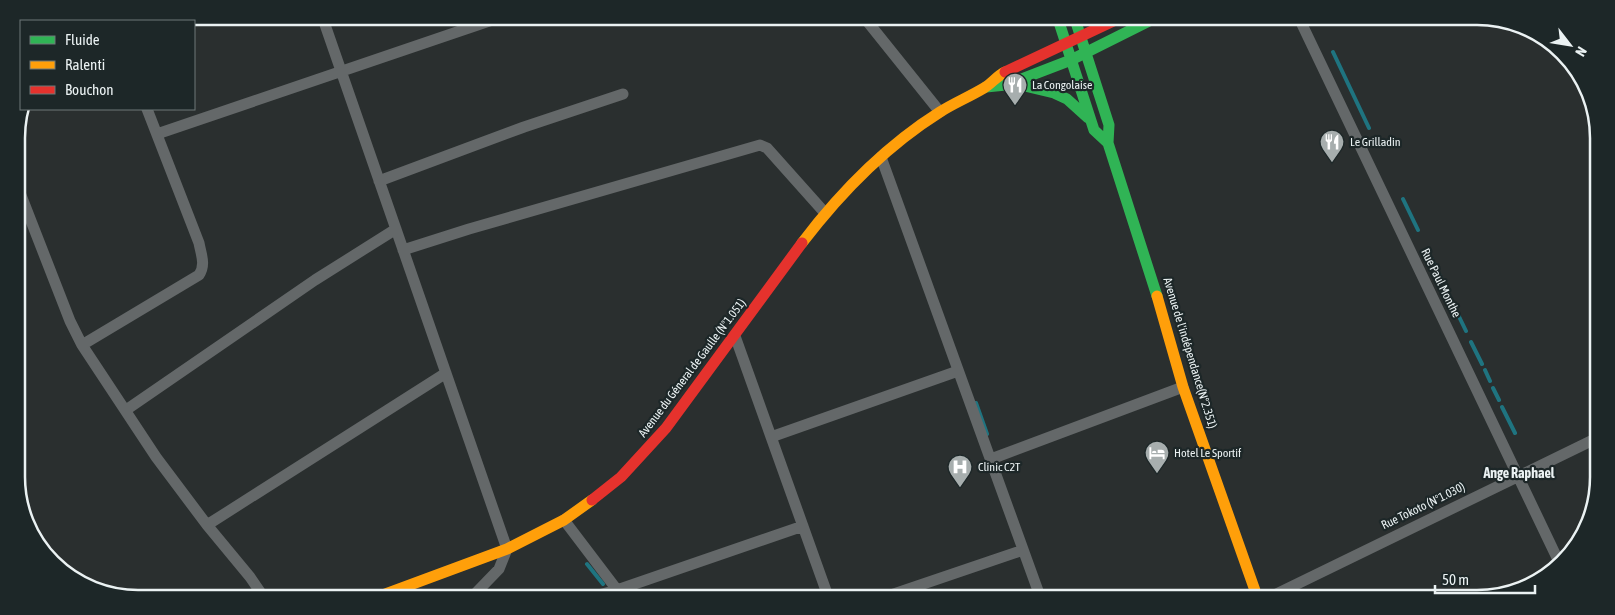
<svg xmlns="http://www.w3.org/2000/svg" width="1615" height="615" viewBox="0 0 1615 615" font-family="'Asap Condensed',sans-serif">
	<rect width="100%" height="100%" fill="#2a2f2f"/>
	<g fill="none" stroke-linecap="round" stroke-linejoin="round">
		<path stroke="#1f7480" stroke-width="4" d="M 1333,52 L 1369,128
			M 1403,199 L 1418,230
			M 1427,250 L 1447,291
			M 1450,298 L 1466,331
			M 1471,342 L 1482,364
			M 1485,370 L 1490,381
			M 1493,388 L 1499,400
			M 976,403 L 987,434
			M 1502,407 L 1515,433
			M 587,564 L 603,584"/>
		<path stroke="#646869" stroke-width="11" d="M 322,16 L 507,549 L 499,569 L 470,599
			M 863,16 L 940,112
			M 1298,16 L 1559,562
			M 157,134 L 504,16
			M 881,157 L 1041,599
			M 379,181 L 524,127 L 623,94
			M 17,185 L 70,321 L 82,345 L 156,457 L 207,525 L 250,577 L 265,599
			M 403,250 L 469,229 L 760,145 L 767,148 L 825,213
			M 735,336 L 829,599
			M 82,345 L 199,275 C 206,265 201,254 199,243 L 147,109
			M 126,410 L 315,280 L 396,229
			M 771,437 L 958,371
			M 991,459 L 1183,387
			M 564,520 L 624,599
			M 207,525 L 446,373
			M 591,599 L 595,596 L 617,590 L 803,526
			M 879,599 L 1023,550
			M 1266,599 L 1593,440"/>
		<path stroke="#30b455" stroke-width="11" d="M 1057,16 L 1094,130 L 1108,143
			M 1074,16 L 1109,125 L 1108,143 L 1157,296
			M 1012,83 L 1054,93 L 1067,99 L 1088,118
			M 986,87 L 1006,85 L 1071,60 L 1159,16"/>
		<path stroke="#ff9f0a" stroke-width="11" d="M 802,243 C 840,193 886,146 940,112 C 954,103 969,97 984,88 C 991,84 997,76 1005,72
			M 1157,296 L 1183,387 L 1258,599
			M 372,599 L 507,549 L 564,520 L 592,500"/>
		<path stroke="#e5322d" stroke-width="11" d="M 1005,72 L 1124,16
			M 592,500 L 621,477 L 666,428 L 802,243"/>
	</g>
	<defs>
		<symbol id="restaurant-pin" viewBox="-11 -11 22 30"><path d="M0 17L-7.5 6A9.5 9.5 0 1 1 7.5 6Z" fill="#a7aeae" stroke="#1d2728"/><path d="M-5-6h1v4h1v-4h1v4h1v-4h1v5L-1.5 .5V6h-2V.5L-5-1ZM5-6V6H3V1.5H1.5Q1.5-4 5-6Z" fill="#fff"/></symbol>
		<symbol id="hotel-pin" viewBox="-11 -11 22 30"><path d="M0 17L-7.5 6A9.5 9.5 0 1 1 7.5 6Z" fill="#a7aeae" stroke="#1d2728"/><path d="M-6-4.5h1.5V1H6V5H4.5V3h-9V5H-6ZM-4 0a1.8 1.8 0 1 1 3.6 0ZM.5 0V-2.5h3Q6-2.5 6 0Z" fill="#fff"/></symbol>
		<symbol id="hospital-pin" viewBox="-11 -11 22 30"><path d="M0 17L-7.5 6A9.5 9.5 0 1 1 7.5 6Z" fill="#a7aeae" stroke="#1d2728"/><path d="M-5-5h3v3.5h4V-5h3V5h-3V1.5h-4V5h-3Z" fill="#fff"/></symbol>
	</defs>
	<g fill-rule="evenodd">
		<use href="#restaurant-pin" x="1001" y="71" width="28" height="38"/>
		<use href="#restaurant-pin" x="1318" y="128" width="28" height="38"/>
		<use href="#hotel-pin" x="1143" y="439" width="28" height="38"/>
		<use href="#hospital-pin" x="946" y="453" width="28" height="38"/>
	</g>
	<g text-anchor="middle" stroke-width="4.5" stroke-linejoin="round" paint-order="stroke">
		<g font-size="12" fill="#ebf2f3" stroke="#1d2728" text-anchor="start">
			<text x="1032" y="89">La Congolaise</text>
			<text x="1350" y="146">Le Grilladin</text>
			<text x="1174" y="457">Hotel Le Sportif</text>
			<text x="978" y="471">Clinic C2T</text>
		</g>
		<g font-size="12" fill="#ebf2f3" stroke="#1d2728">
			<text transform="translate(1441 283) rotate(64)" y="4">Rue Paul Monthe</text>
			<text transform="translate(1190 353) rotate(73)" y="4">Avenue de l'indépendance(N°2.351)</text>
			<text transform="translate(692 368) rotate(-53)" y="4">Avenue du Géneral de Gaulle (N°1.051)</text>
			<text transform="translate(1423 506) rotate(-26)" y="4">Rue Tokoto (N°1.030)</text>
		</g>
		<g font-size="14" font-weight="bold" fill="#ebf2f3" stroke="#1d2728">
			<text x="1519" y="478">Ange Raphael</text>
		</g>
	</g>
	<path d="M0 0H1615V615H0ZM138 25H1477A113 113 0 0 1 1590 138V477A113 113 0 0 1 1477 590H138A113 113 0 0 1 25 477V138A113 113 0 0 1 138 25Z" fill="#1d2728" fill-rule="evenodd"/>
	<path fill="none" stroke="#ebf2f3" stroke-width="2.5" d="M138 25H1477A113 113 0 0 1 1590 138V477A113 113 0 0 1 1477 590H138A113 113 0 0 1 25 477V138A113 113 0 0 1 138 25Z"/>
	<rect x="20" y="20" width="175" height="90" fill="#1d2728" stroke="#6f7879"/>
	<rect x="30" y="36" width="25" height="8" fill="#30b455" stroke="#6f7879"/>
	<text x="65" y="45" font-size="15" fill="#ebf2f3">Fluide</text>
	<rect x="30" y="61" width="25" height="8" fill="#ff9f0a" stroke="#6f7879"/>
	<text x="65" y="70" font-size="15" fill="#ebf2f3">Ralenti</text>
	<rect x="30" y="86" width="25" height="8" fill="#e5322d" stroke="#6f7879"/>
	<text x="65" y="95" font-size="15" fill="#ebf2f3">Bouchon</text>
	<g transform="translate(1570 45) rotate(121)" stroke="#1d2728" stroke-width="4" paint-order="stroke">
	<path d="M0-4L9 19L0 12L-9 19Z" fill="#ebf2f3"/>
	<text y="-8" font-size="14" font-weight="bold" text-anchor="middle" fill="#ebf2f3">N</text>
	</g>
	<path d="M1435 585v8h100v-8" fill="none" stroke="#ebf2f3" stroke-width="2.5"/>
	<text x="1442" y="585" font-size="15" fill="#ebf2f3" stroke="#1d2728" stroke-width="4" paint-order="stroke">50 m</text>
</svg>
